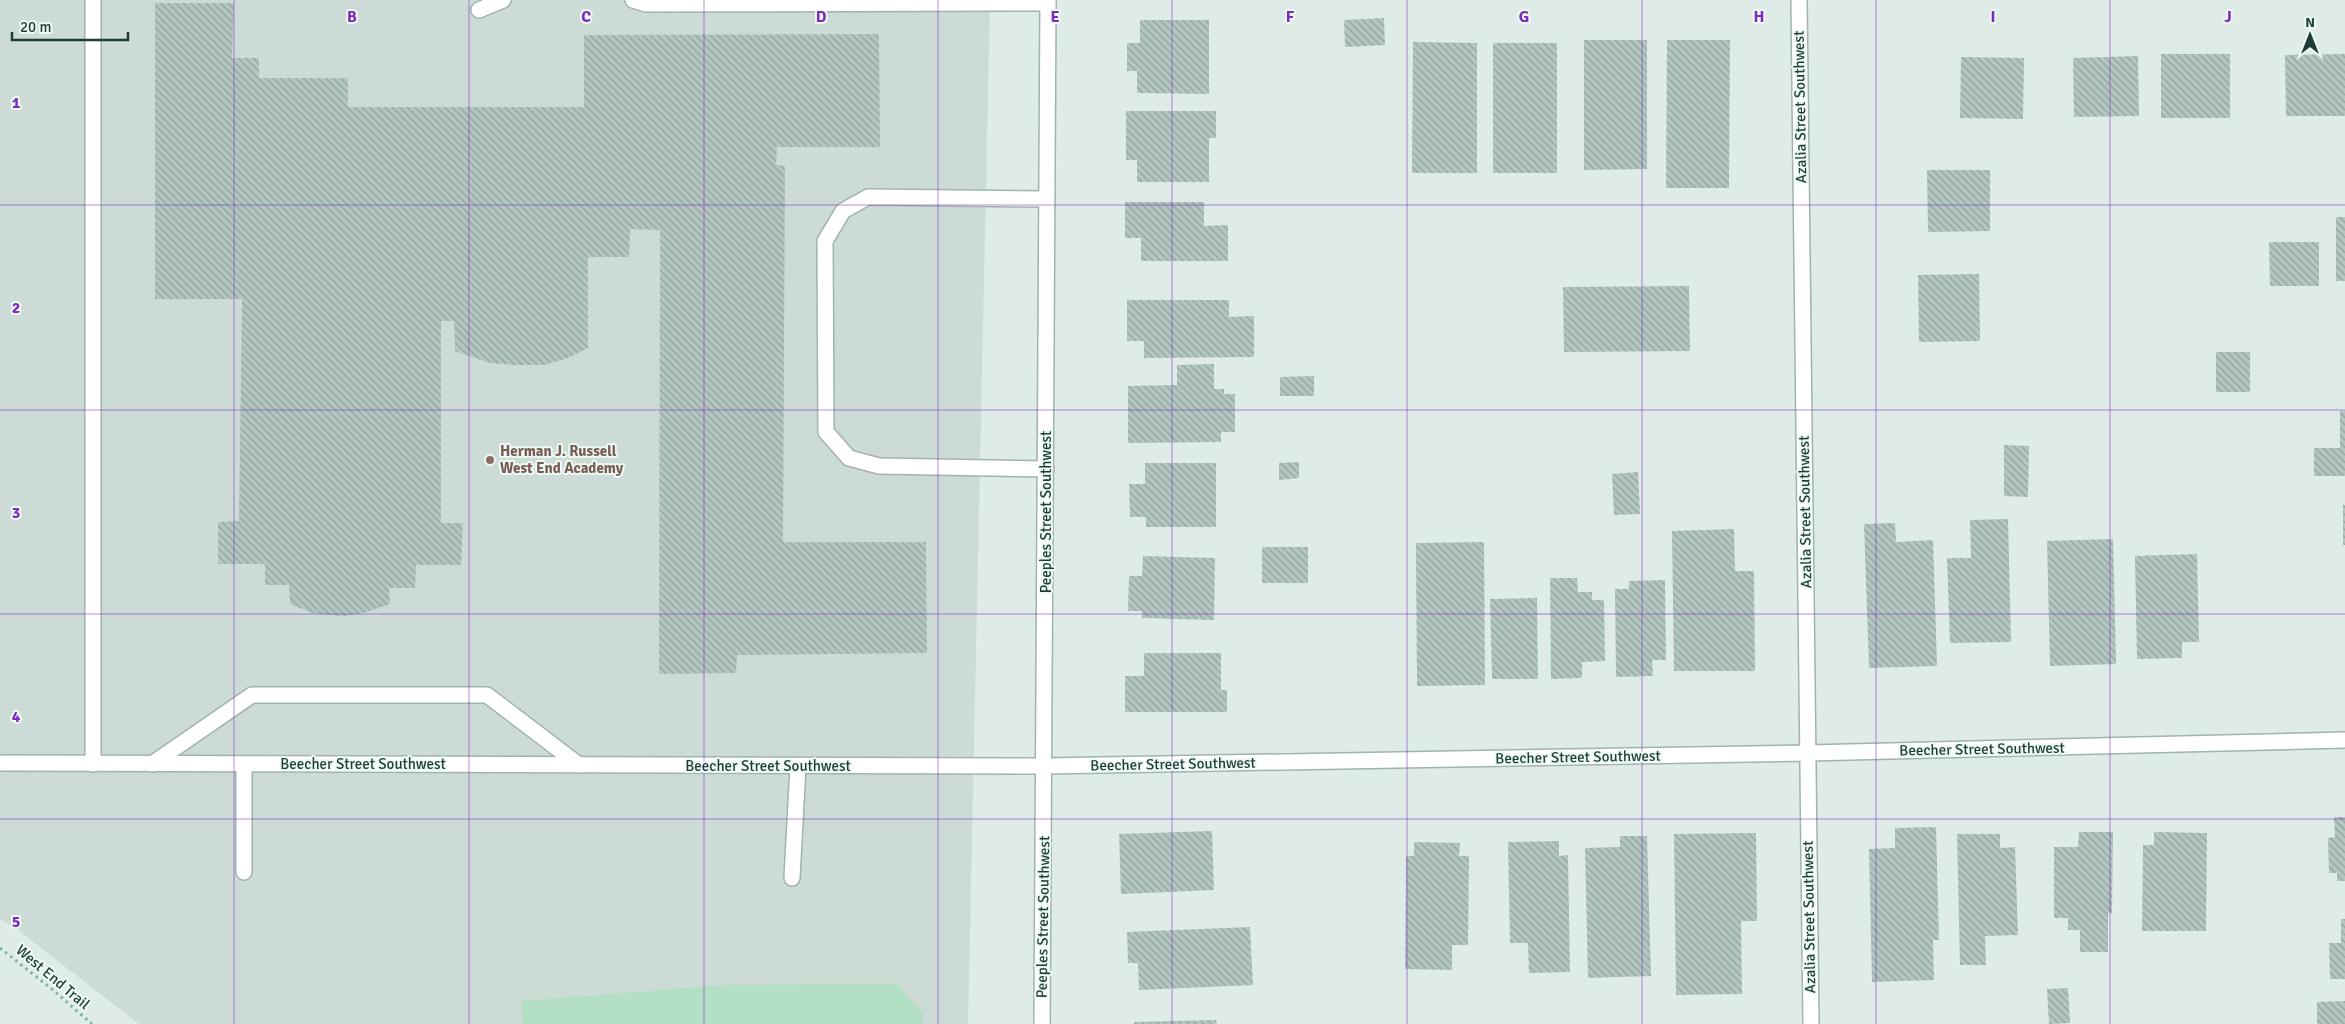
<svg xmlns="http://www.w3.org/2000/svg" width="2345" height="1024" viewBox="0 0 2345 1024" font-family="Signika,sans-serif">
	<defs>
		<pattern id="building-back-hatch" width="6" height="6" patternUnits="userSpaceOnUse" patternTransform="scale(1.25)"><rect width="6" height="6" fill="#b3c6c0"/><path d="M-1 5l2 2M0 0l6 6M5-1l2 2" fill="none" stroke="#91a29d"/></pattern>
	</defs>
	<rect width="100%" height="100%" fill="#deebe7"/>
	<path fill="#ccdbd6" d="M 0,0 L 990,0 L 968,1024 L 139,1024 L 14,927 L 0,919 Z"/>
	<path fill="#b3e0c5" d="M 897,984 L 923,1013 L 923,1024 L 523,1024 L 522,1001 L 724,985 Z"/>
	<path fill="url(#building-back-hatch)" d="M 155,3 L 234,3 L 232,58 L 259,58 L 259,78 L 348,78 L 348,107 L 584,107 L 584,35 L 879,34 L 880,147 L 777,147 L 776,165 L 785,166 L 783,542 L 926,542 L 927,653 L 737,655 L 736,673 L 659,674 L 660,230 L 630,229 L 629,257 L 588,257 L 588,348 L 568,358 L 544,365 L 515,365 L 490,363 L 455,351 L 454,321 L 441,321 L 441,523 L 463,523 L 461,565 L 416,565 L 415,588 L 389,588 L 390,604 L 364,613 L 344,616 L 315,614 L 290,604 L 289,585 L 265,585 L 265,564 L 218,564 L 218,522 L 239,521 L 242,299 L 155,299 Z
		M 1384,18 L 1385,45 L 1345,47 L 1344,20 Z
		M 1140,20 L 1209,20 L 1209,94 L 1137,93 L 1137,71 L 1127,71 L 1127,43 L 1140,43 Z
		M 1584,40 L 1647,40 L 1647,169 L 1584,170 Z
		M 1667,40 L 1730,40 L 1729,188 L 1666,188 Z
		M 1413,42 L 1477,43 L 1477,173 L 1412,173 Z
		M 1493,43 L 1557,43 L 1557,173 L 1493,173 Z
		M 2161,54 L 2230,54 L 2230,118 L 2161,118 Z
		M 2345,54 L 2345,116 L 2286,116 L 2285,55 Z
		M 2138,56 L 2139,116 L 2074,117 L 2073,58 Z
		M 1961,57 L 2024,58 L 2023,119 L 1960,118 Z
		M 1126,111 L 1216,111 L 1216,138 L 1209,138 L 1209,182 L 1137,182 L 1137,160 L 1126,160 Z
		M 1927,170 L 1990,170 L 1990,231 L 1928,232 Z
		M 1125,202 L 1204,202 L 1204,226 L 1228,225 L 1228,261 L 1141,261 L 1141,238 L 1125,238 Z
		M 2336,217 L 2345,217 L 2345,281 L 2336,281 Z
		M 2269,242 L 2319,242 L 2319,286 L 2270,286 Z
		M 1979,274 L 1980,341 L 1919,342 L 1918,275 Z
		M 1689,286 L 1690,351 L 1564,352 L 1563,287 Z
		M 1127,300 L 1229,300 L 1229,317 L 1254,316 L 1254,357 L 1144,358 L 1144,341 L 1127,341 Z
		M 2216,352 L 2250,352 L 2250,392 L 2216,392 Z
		M 1214,364 L 1214,389 L 1224,389 L 1224,394 L 1235,394 L 1235,432 L 1221,432 L 1221,442 L 1128,443 L 1128,386 L 1177,385 L 1177,365 Z
		M 1314,376 L 1314,396 L 1280,396 L 1280,377 Z
		M 2340,411 L 2345,411 L 2345,476 L 2314,476 L 2314,448 L 2340,448 Z
		M 2004,445 L 2029,446 L 2028,497 L 2004,496 Z
		M 1299,462 L 1299,478 L 1279,480 L 1279,463 Z
		M 1145,463 L 1216,463 L 1216,527 L 1146,527 L 1146,517 L 1130,517 L 1129,484 L 1145,484 Z
		M 1638,472 L 1640,514 L 1614,515 L 1612,474 Z
		M 2343,505 L 2345,505 L 2345,545 L 2343,545 Z
		M 2008,519 L 2011,642 L 1950,643 L 1947,558 L 1971,558 L 1970,520 Z
		M 1895,523 L 1896,542 L 1933,540 L 1937,666 L 1869,668 L 1864,524 Z
		M 1734,529 L 1735,571 L 1754,571 L 1755,671 L 1674,671 L 1672,531 Z
		M 2113,539 L 2116,664 L 2050,666 L 2047,541 Z
		M 1484,542 L 1485,685 L 1417,686 L 1416,543 Z
		M 1262,547 L 1308,547 L 1308,583 L 1262,583 Z
		M 2197,554 L 2199,642 L 2182,642 L 2182,658 L 2137,659 L 2135,556 Z
		M 1143,556 L 1215,558 L 1214,620 L 1142,618 L 1142,611 L 1128,611 L 1129,576 L 1142,576 Z
		M 1550,578 L 1577,578 L 1578,592 L 1592,592 L 1592,600 L 1604,600 L 1605,661 L 1582,662 L 1582,678 L 1551,679 Z
		M 1665,580 L 1666,660 L 1652,660 L 1653,676 L 1616,677 L 1615,589 L 1629,589 L 1629,581 Z
		M 1537,598 L 1538,679 L 1492,679 L 1490,599 Z
		M 1144,653 L 1221,653 L 1221,690 L 1227,690 L 1227,712 L 1125,712 L 1125,676 L 1144,676 Z
		M 2334,817 L 2345,817 L 2345,881 L 2337,881 L 2337,873 L 2329,873 L 2328,838 L 2335,837 Z
		M 1936,827 L 1939,940 L 1933,940 L 1934,980 L 1872,982 L 1869,849 L 1895,848 L 1895,828 Z
		M 1212,831 L 1214,890 L 1121,894 L 1119,834 Z
		M 2079,832 L 2113,832 L 2112,913 L 2108,913 L 2108,952 L 2080,952 L 2080,930 L 2068,930 L 2068,918 L 2054,918 L 2054,847 L 2078,847 Z
		M 2154,832 L 2207,833 L 2206,931 L 2142,931 L 2143,845 L 2154,845 Z
		M 1756,833 L 1757,921 L 1741,921 L 1742,994 L 1676,995 L 1674,834 Z
		M 1957,834 L 2000,834 L 2000,848 L 2015,847 L 2018,935 L 1985,936 L 1986,965 L 1960,965 Z
		M 1620,836 L 1647,836 L 1651,976 L 1588,978 L 1585,848 L 1620,847 Z
		M 1559,841 L 1559,856 L 1568,855 L 1570,972 L 1529,973 L 1528,943 L 1510,943 L 1508,842 Z
		M 1414,842 L 1460,843 L 1459,856 L 1469,856 L 1468,945 L 1452,945 L 1452,970 L 1405,969 L 1406,856 L 1414,856 Z
		M 2341,919 L 2345,919 L 2345,979 L 2330,979 L 2329,943 L 2341,943 Z
		M 1250,927 L 1253,985 L 1139,990 L 1138,963 L 1128,963 L 1127,932 Z
		M 2068,988 L 2070,1023 L 2049,1024 L 2047,989 Z
		M 2345,1001 L 2345,1024 L 2317,1024 L 2317,1002 Z
		M 1216,1020 L 1217,1024 L 1134,1024 L 1134,1022 Z"/>
	<g fill="none" stroke-linecap="round" stroke-linejoin="round">
		<defs>
			<path id="service" d="M 93,0 L 93,764
				M 633,0 L 646,4 L 1048,3
				M 479,10 L 503,0
				M 1046,469 L 879,466 L 849,458 L 826,432 L 825,241 L 843,211 L 868,197 L 1047,199
				M 152,764 L 252,695 L 487,695 L 579,765
				M 244,764 L 244,872
				M 792,878 L 798,766"/>
			<path id="minor" d="M 1799,0 L 1811,1024
				M 0,763 L 1044,766 L 1808,753 L 2345,740
				M 1042,1024 L 1048,0"/>
		</defs>
		<use href="#service" stroke="#a0b3af" stroke-width="18"/>
		<use href="#minor" stroke="#a0b3af" stroke-width="18"/>
		<path stroke="#7ab3a8" stroke-width="3" stroke-dasharray="2.5 4" stroke-linecap="butt" d="M 0,948 L 53,990 L 92,1024"/>
		<use href="#service" stroke="#fff" stroke-width="15"/>
		<use href="#minor" stroke="#fff" stroke-width="15"/>
	</g>
	<path fill="none" stroke="#7b2cbf" stroke-width="1" stroke-opacity="0.55" d="M 234,0 L 234,1024M 469,0 L 469,1024M 704,0 L 704,1024M 938,0 L 938,1024M 1172,0 L 1172,1024M 1407,0 L 1407,1024M 1642,0 L 1642,1024M 1876,0 L 1876,1024M 2110,0 L 2110,1024M 0,205 L 2345,205M 0,410 L 2345,410M 0,614 L 2345,614M 0,819 L 2345,819"/>
	<circle fill="#8d6e63" stroke="#eef8f4" stroke-width="2" cx="490" cy="460" r="5"/>
	<g text-anchor="middle" stroke-width="4" stroke-linejoin="round" paint-order="stroke">
		<g font-size="15" fill="#1d3d38" stroke="#eef8f4">
			<text transform="translate(1800 107) rotate(-91)" y="5">Azalia Street Southwest</text>
			<text transform="translate(1046 512) rotate(-90)" y="5">Peeples Street Southwest</text>
			<text transform="translate(1805 512) rotate(-91)" y="5">Azalia Street Southwest</text>
			<text transform="translate(1982 749) rotate(-1)" y="5">Beecher Street Southwest</text>
			<text transform="translate(1578 757) rotate(-1)" y="5">Beecher Street Southwest</text>
			<text x="363" y="769">Beecher Street Southwest</text>
			<text transform="translate(1173 764) rotate(-1)" y="5">Beecher Street Southwest</text>
			<text x="768" y="771">Beecher Street Southwest</text>
			<text transform="translate(1043 917) rotate(-89)" y="5">Peeples Street Southwest</text>
			<text transform="translate(1809 917) rotate(-91)" y="5">Azalia Street Southwest</text>
			<text transform="translate(53 977) rotate(40)" y="5">West End Trail</text>
		</g>
		<g font-size="15" font-weight="bold" fill="#785e54" stroke="#eef8f4" text-anchor="start">
			<text x="500" y="456">Herman J. Russell<tspan x="500" dy="17">West End Academy</tspan></text>
		</g>
	</g>
	<g font-size="16" text-anchor="middle" font-weight="bold" fill="#7b2cbf" stroke="#eef8f4" stroke-width="4" stroke-linejoin="round" paint-order="stroke">
		<text x="352" y="22">B</text>
		<text x="586" y="22">C</text>
		<text x="821" y="22">D</text>
		<text x="1055" y="22">E</text>
		<text x="1290" y="22">F</text>
		<text x="1524" y="22">G</text>
		<text x="1759" y="22">H</text>
		<text x="1993" y="22">I</text>
		<text x="2228" y="22">J</text>
		<text x="16" y="108">1</text>
		<text x="16" y="313">2</text>
		<text x="16" y="518">3</text>
		<text x="16" y="722">4</text>
		<text x="16" y="927">5</text>
	</g>
	<g transform="translate(2310 35)" stroke="#eef8f4" stroke-width="4" paint-order="stroke">
	<path d="M0-4L9 19L0 12L-9 19Z" fill="#1d3d38"/>
	<text y="-8" font-size="14" font-weight="bold" text-anchor="middle" fill="#1d3d38">N</text>
	</g>
	<path d="M12 32v8h116v-8" fill="none" stroke="#1d3d38" stroke-width="2.5"/>
	<text x="20" y="32" font-size="15" fill="#1d3d38" stroke="#eef8f4" stroke-width="4" paint-order="stroke">20 m</text>
</svg>
